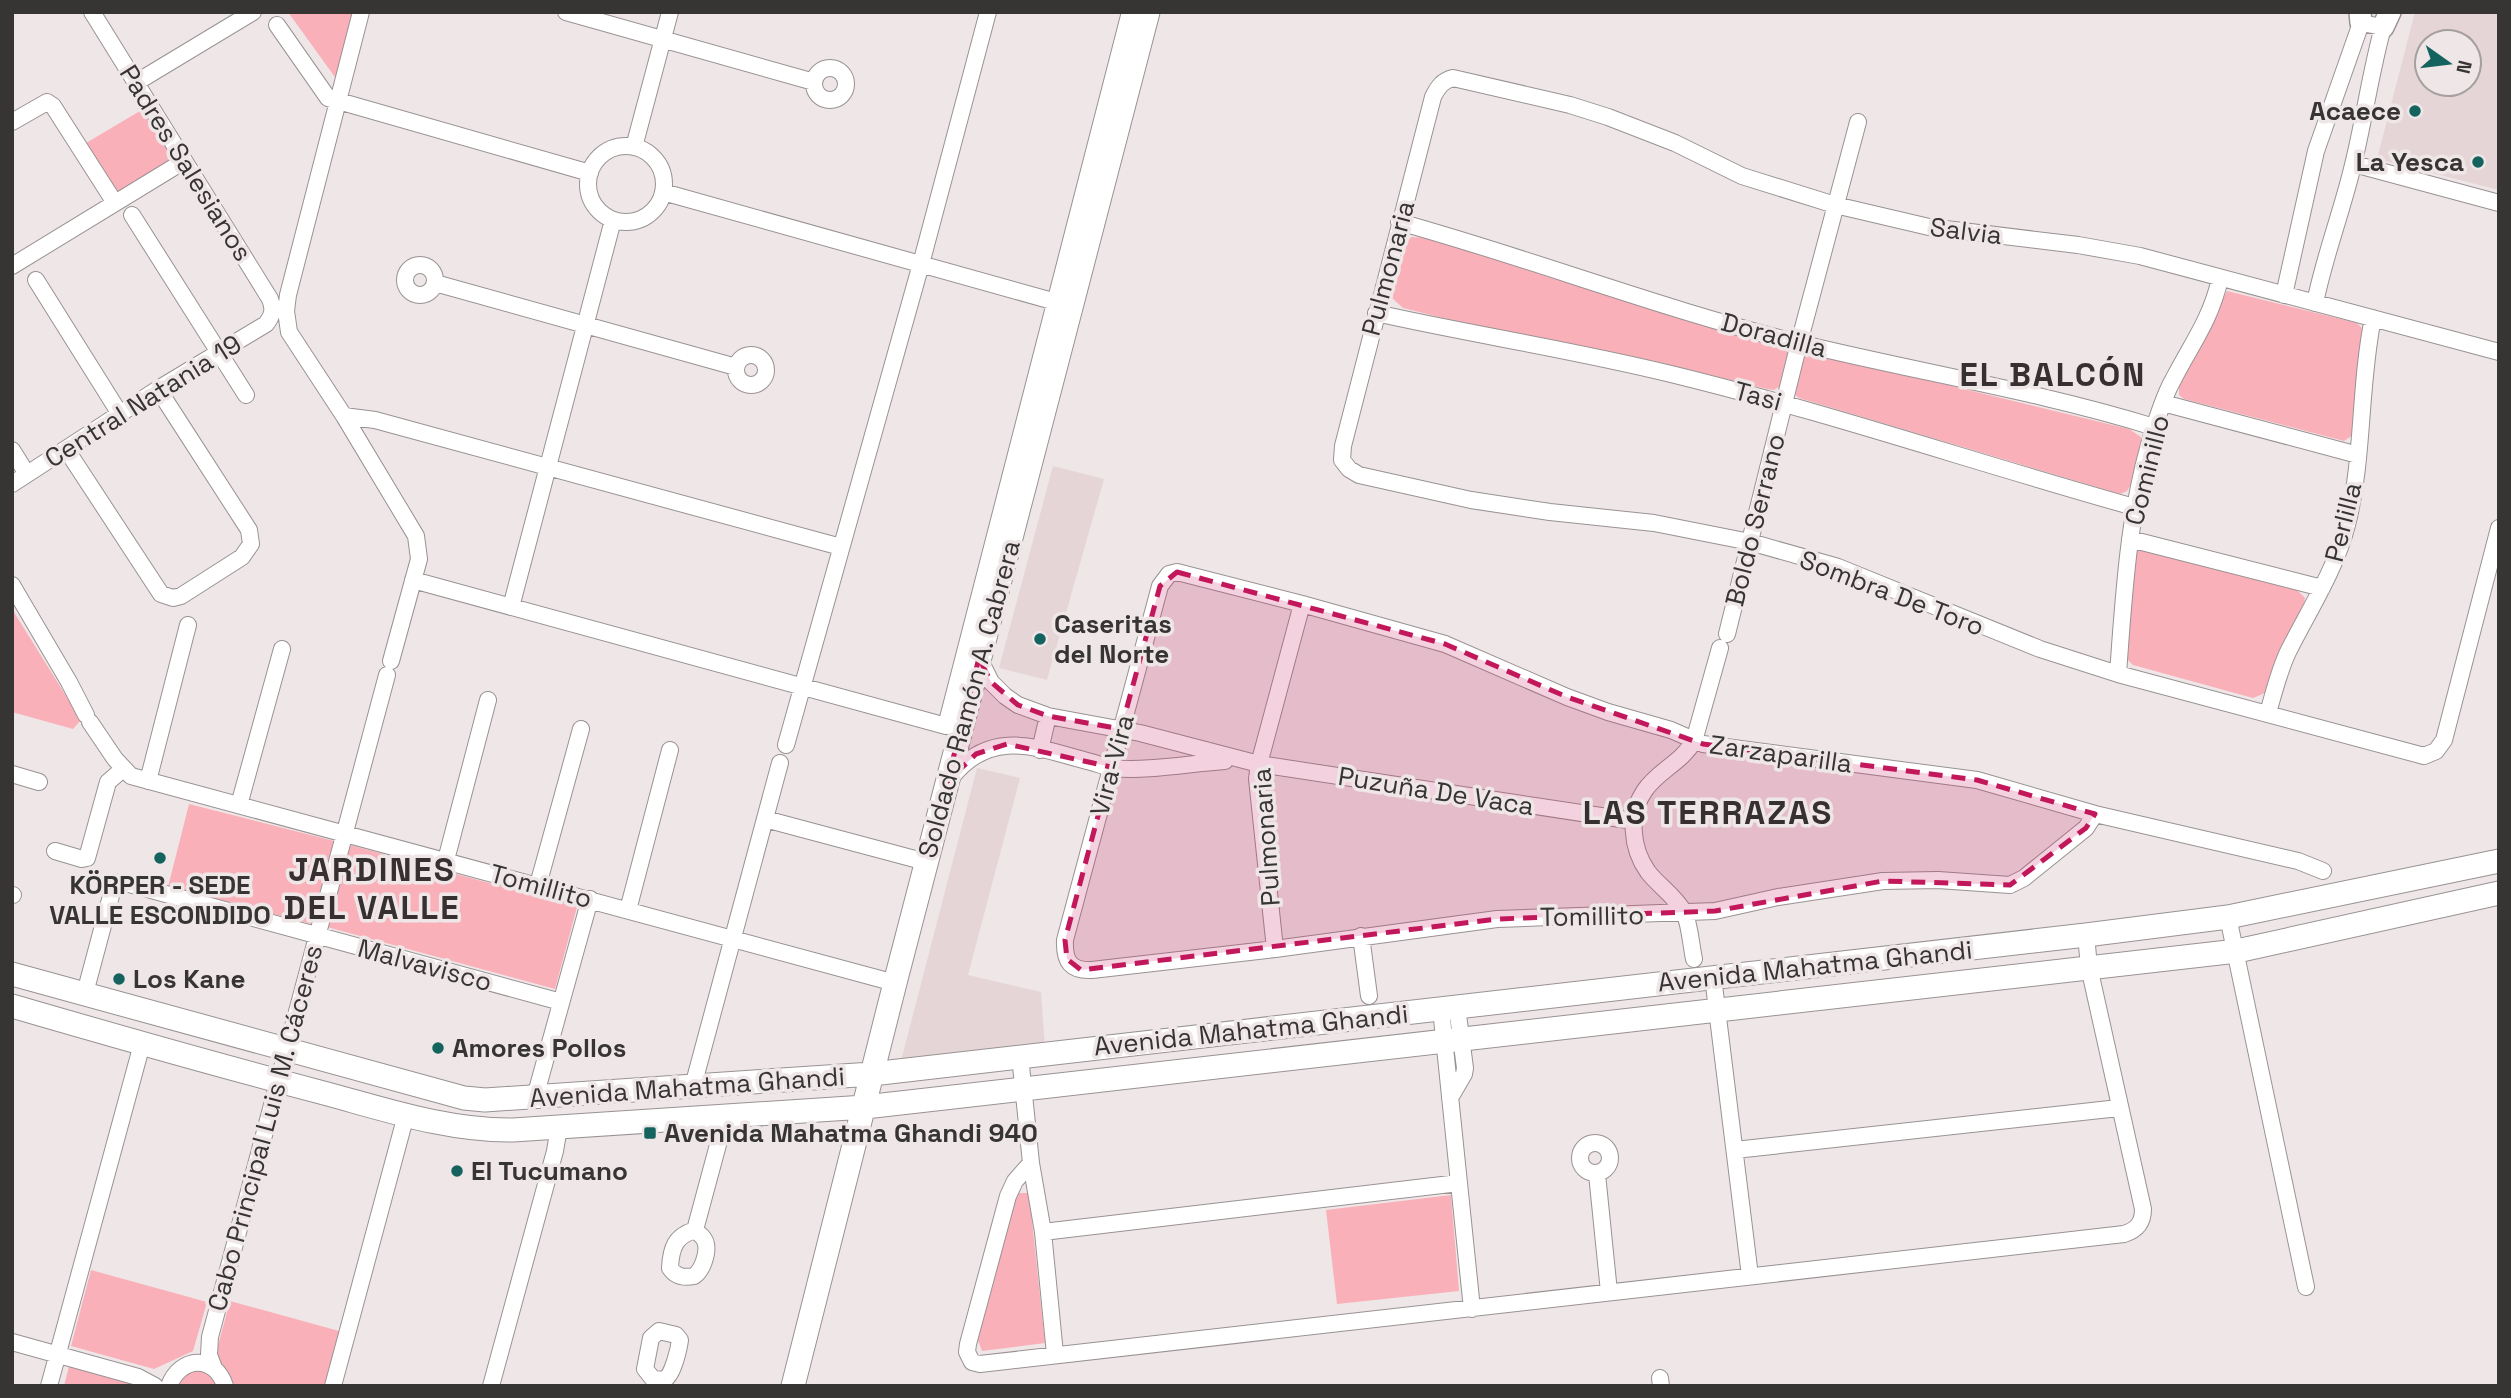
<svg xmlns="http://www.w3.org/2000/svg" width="2511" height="1398" viewBox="0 0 2511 1398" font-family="'Space Grotesk',sans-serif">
	<rect width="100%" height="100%" fill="#eee6e7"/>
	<path fill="#e5d5d6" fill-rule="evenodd" d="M 2415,12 L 2499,12 L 2499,190 L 2377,159 ZM 2427,42 L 2469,42 L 2469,84 L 2427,84 Z
		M 1053,466 L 1104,479 L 1047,680 L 999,668 Z
		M 977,768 L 1020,778 L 968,975 L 1041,992 L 1045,1049 L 901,1061 Z"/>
	<path fill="#fab0b9" d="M 288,12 L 354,12 L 337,80 Z
		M 145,108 L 175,158 L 117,194 L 86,143 Z
		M 1411,237 L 1429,238 L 1784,347 L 1788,352 L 1780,386 L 1774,390 L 1767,389 L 1658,362 L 1471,325 L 1403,308 L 1392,298 L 1407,243 Z
		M 2227,291 L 2357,323 L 2362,328 L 2353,435 L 2344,441 L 2184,399 L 2179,395 L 2179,385 Z
		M 1812,352 L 2129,429 L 2141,437 L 2141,442 L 2130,486 L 2127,491 L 2120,494 L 1799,398 L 1794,394 L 1802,357 Z
		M 2140,548 L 2296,589 L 2305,598 L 2304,605 L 2265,693 L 2253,698 L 2133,665 L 2126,658 L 2135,555 Z
		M 12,609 L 81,720 L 73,729 L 12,712 Z
		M 189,804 L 334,841 L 312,924 L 168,887 Z
		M 350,845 L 577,907 L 555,989 L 327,927 Z
		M 1017,1193 L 1029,1193 L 1045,1343 L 982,1351 L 977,1338 Z
		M 1451,1195 L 1459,1291 L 1337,1304 L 1326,1210 Z
		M 91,1270 L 207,1302 L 193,1351 L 154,1369 L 71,1346 Z
		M 230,1301 L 339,1331 L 324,1386 L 231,1386 L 216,1353 Z
		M 198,1364 L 225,1386 L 170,1386 Z
		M 69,1366 L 139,1386 L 64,1386 Z"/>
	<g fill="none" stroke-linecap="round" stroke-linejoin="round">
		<defs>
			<path id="minor" d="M 361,12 L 288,295 L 286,311 L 289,332 L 344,416 L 416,536 L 419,559 L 391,661
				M 566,12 L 814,82
				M 277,25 L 328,98 L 590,173
				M814 84a16 16 0 1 1 32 0a16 16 0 1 1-32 0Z
				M 137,82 L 253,12
				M 12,122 L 47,102 L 53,106 L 115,203
				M588 184a38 38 0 1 1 76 0a38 38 0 1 1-76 0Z
				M 634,147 L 670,12
				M 2354,164 L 2499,203
				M 663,192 L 1056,302
				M 132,215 L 246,395
				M 1399,222 C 1533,259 1664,310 1799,343 C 1917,372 2038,391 2154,427
				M405 280a15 15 0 1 1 30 0a15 15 0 1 1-30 0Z
				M 12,266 L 184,161
				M 36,280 L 120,414
				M 435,283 L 736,367
				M 2284,295 L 2316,151 L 2361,23 L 2383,27 C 2370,74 2364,122 2352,169 C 2341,214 2324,258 2315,303
				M 1376,313 C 1474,335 1574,350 1671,374 C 1827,412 1980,464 2134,507
				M 2499,352 L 2140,256 L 2078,245 L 1929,227 L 1835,205 L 1742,176 L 1675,143 L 1608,117 L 1570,105 L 1453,78 C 1442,81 1438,87 1433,97 L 1343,446 L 1342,460 L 1349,469 L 1359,475 L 1471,500 L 1550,512 L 1654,523 L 1750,542 L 1838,567 L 2040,649 L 2118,674 L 2424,756 L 2436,751 L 2444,740 L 2499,528
				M736 370a15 15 0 1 1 30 0a15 15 0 1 1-30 0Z
				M 2163,403 L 2358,455
				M 344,416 L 375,420 L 841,547
				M 66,449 L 161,594 L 173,598 L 181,596 L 242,557 L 251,544 L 249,530 L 158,389
				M 12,450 L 27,474
				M 12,484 L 158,389 L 266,324 C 273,315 274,309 270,299 L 92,12
				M 2130,539 L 2322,588
				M 413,580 L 946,726 L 1130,12
				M 12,585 L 69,682 L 86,715
				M 511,607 L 613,220
				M 1727,634 L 1799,343 L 1858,122
				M 979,658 L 991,682 L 1005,696 L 1018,705 L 1048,716 L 1140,733 L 1259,764 L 1634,821
				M 2118,674 C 2124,590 2129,505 2155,425 C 2160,410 2165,394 2173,380 C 2192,343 2210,321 2220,279
				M 2268,713 C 2274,692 2279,671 2288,652 C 2309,610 2335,571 2347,525 C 2364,458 2359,386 2373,318
				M 90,722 L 115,759 L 131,776 L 895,983
				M 786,745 L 921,264 L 988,12
				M 1040,750 L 1048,716
				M 12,774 L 39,782
				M 951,778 C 990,728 1035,747 1087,761 C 1096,763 1105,767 1113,768 C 1144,772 1193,763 1225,761
				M 148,781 L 188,625
				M 239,805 L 282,649
				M 2095,814 L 2086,828 L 2024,878 L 2010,885 L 1938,880 L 1883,881 L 1778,897 L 1715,911 L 1497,919 L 1275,949 L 1092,970 C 1071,971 1064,962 1065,940 L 1160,586 L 1169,574 L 1177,572 L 1302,604 L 1445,644 L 1567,697 L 1608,712 L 1671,730 L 1703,744 L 1977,780 L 2095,814 L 2298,861 L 2323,871
				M 765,819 L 926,862
				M 55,851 L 82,859 L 87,858 L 108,782 L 123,769
				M 446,860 L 488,700
				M 538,885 L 581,729
				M 12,895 L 13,895
				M 628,910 L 670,750
				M 2228,917 L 2306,1287
				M 1361,936 L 1369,996
				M 1275,949 L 1257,779 L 1259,764 L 1302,604
				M 1694,959 C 1691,945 1690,925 1684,912 C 1675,896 1659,886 1648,872 C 1631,848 1628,814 1645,790 C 1658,771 1682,762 1694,741 L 1720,648
				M 1713,977 L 1750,1276
				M 85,993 L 112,892 L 117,883 L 122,882 L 561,1002
				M 1441,1009 L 1472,1309
				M 1020,1056 L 1031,1163 L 1043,1232 L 1055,1354
				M 693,1086 L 780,763
				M 535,1097 L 590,899
				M 1450,1098 L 1464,1074 L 1465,1068 L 1457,1007
				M1580 1158a15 15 0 1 1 30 0a15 15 0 1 1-30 0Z
				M 1735,1150 L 2119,1108
				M 1031,1163 L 1015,1181 L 1008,1196 L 968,1344 L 967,1352 L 972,1362 L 980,1364 L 2124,1234 C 2137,1230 2143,1223 2143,1209 L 2089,967 L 2086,935
				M 1597,1174 L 1609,1292
				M 695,1230 C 699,1234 705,1237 706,1244 C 708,1254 702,1271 694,1276 C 684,1278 676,1277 670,1268 C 671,1248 675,1236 695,1230 L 719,1141 L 721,1116
				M 1043,1232 L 1459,1183
				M 659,1331 L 676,1335 L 680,1340 C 679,1348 673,1375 665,1379 C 664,1380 656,1379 653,1379 L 645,1369 L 651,1338 Z
				M 12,1342 L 138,1377 L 155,1386
				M 214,1368 L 209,1355 L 210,1337 L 387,675
				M 1660,1378 L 1661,1386
				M 49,1386 L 142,1044
				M 169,1386 C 180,1356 215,1354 225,1386
				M 333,1386 L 406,1115
				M 491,1386 L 555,1151 L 559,1127"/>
			<path id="tertiary" d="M 2360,12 L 2361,23
				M 2383,27 L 2390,12"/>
			<path id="secondary" d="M 12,974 L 464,1098 L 485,1100 L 872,1074 L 2086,935 L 2228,917 L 2499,861
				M 12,1006 C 115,1036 217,1065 320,1092 C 384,1109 447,1131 513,1130 L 865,1107 L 2237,951 L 2499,893
				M 793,1386 L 895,983 L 1148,12"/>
		</defs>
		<use href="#minor" stroke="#999293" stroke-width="18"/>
		<use href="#tertiary" stroke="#999293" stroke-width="24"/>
		<use href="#secondary" stroke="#999293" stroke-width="25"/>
		<use href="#minor" stroke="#fff" stroke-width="16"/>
		<use href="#tertiary" stroke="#fff" stroke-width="21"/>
		<use href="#secondary" stroke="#fff" stroke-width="23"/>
	</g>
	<path fill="#c2185b" fill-opacity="0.2" stroke="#c2185b" stroke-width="5" stroke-dasharray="14 9" stroke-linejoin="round" d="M 1177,572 L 1445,644 L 1567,697 L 1703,744 L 1977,780 L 2095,814 L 2086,828 L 2010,885 L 1883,881 L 1715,911 L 1497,919 L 1081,970 L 1067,959 L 1065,940 L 1111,767 L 1007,744 L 976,754 L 947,782 L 979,658 L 991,682 L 1018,705 L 1048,716 L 1121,729 L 1160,586 Z"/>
	<g fill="#14635f" stroke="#eee6e7" stroke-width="2.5">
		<circle cx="2415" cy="111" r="7"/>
		<circle cx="2478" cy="162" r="7"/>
		<circle cx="1040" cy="639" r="7"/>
		<circle cx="160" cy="858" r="7"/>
		<circle cx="119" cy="979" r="7"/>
		<circle cx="438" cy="1048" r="7"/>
		<rect x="643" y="1126" width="14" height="14" rx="3.5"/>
		<circle cx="457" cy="1171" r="7"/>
	</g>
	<g text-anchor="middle" stroke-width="7" stroke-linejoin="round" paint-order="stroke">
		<g font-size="26" font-weight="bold" fill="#373434" stroke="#eee6e7" text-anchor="start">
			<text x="2401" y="120" text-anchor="end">Acaece</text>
			<text x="2464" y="171" text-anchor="end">La Yesca</text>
			<text x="1054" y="633">Caseritas<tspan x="1054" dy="30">del Norte</tspan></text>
			<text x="160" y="894" text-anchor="middle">KÖRPER - SEDE<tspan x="160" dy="30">VALLE ESCONDIDO</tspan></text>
			<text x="133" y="988">Los Kane</text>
			<text x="452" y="1057">Amores Pollos</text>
			<text x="664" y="1142">Avenida Mahatma Ghandi 940</text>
			<text x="471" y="1180">El Tucumano</text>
		</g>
		<g font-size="26" fill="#373434" stroke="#eee6e7">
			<text transform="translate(186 163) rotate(58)" y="9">Padres Salesianos</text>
			<text transform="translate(1966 231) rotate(7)" y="9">Salvia</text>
			<text transform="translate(1388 268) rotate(-75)" y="9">Pulmonaria</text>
			<text transform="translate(1774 335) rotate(15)" y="9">Doradilla</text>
			<text transform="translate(1758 396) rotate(15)" y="9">Tasi</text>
			<text transform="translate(143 401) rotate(-32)" y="9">Central Natania 19</text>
			<text transform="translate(2147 470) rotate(-76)" y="9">Cominillo</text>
			<text transform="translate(1755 520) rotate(-76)" y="9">Boldo Serrano</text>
			<text transform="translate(2343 522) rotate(-76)" y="9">Perlilla</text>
			<text transform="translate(1892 593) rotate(21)" y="9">Sombra De Toro</text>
			<text transform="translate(969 699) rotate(-75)" y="9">Soldado Ramón A. Cabrera</text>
			<text transform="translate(1781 754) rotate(8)" y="9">Zarzaparilla</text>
			<text transform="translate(1112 765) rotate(-75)" y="9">Vira-Vira</text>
			<text transform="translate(1436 791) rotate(9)" y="9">Puzuña De Vaca</text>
			<text transform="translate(1266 837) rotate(-94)" y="9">Pulmonaria</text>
			<text transform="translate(541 886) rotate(15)" y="9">Tomillito</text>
			<text transform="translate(1592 916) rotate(-1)" y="9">Tomillito</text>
			<text transform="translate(425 965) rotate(15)" y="9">Malvavisco</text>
			<text transform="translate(1815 966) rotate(-6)" y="9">Avenida Mahatma Ghandi</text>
			<text transform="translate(1251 1030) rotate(-6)" y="9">Avenida Mahatma Ghandi</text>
			<text transform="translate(687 1087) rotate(-4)" y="9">Avenida Mahatma Ghandi</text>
			<text transform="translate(265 1128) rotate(-75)" y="9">Cabo Principal Luis M. Cáceres</text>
		</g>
		<g font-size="33" font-weight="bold" letter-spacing="2" fill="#363031" stroke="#eee6e7">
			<text x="2053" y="386">EL BALCÓN</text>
			<text x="1708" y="824">LAS TERRAZAS</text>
			<text x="372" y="881">JARDINES<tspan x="372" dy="38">DEL VALLE</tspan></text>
		</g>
	</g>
	<rect width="2511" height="1398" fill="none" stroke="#373434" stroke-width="28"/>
	<g transform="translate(2448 63) rotate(104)"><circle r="33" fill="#eee6e7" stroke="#a59f9f" stroke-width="2"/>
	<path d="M0-5L12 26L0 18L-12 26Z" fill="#14635f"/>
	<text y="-10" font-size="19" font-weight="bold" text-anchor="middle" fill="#373434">N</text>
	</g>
</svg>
